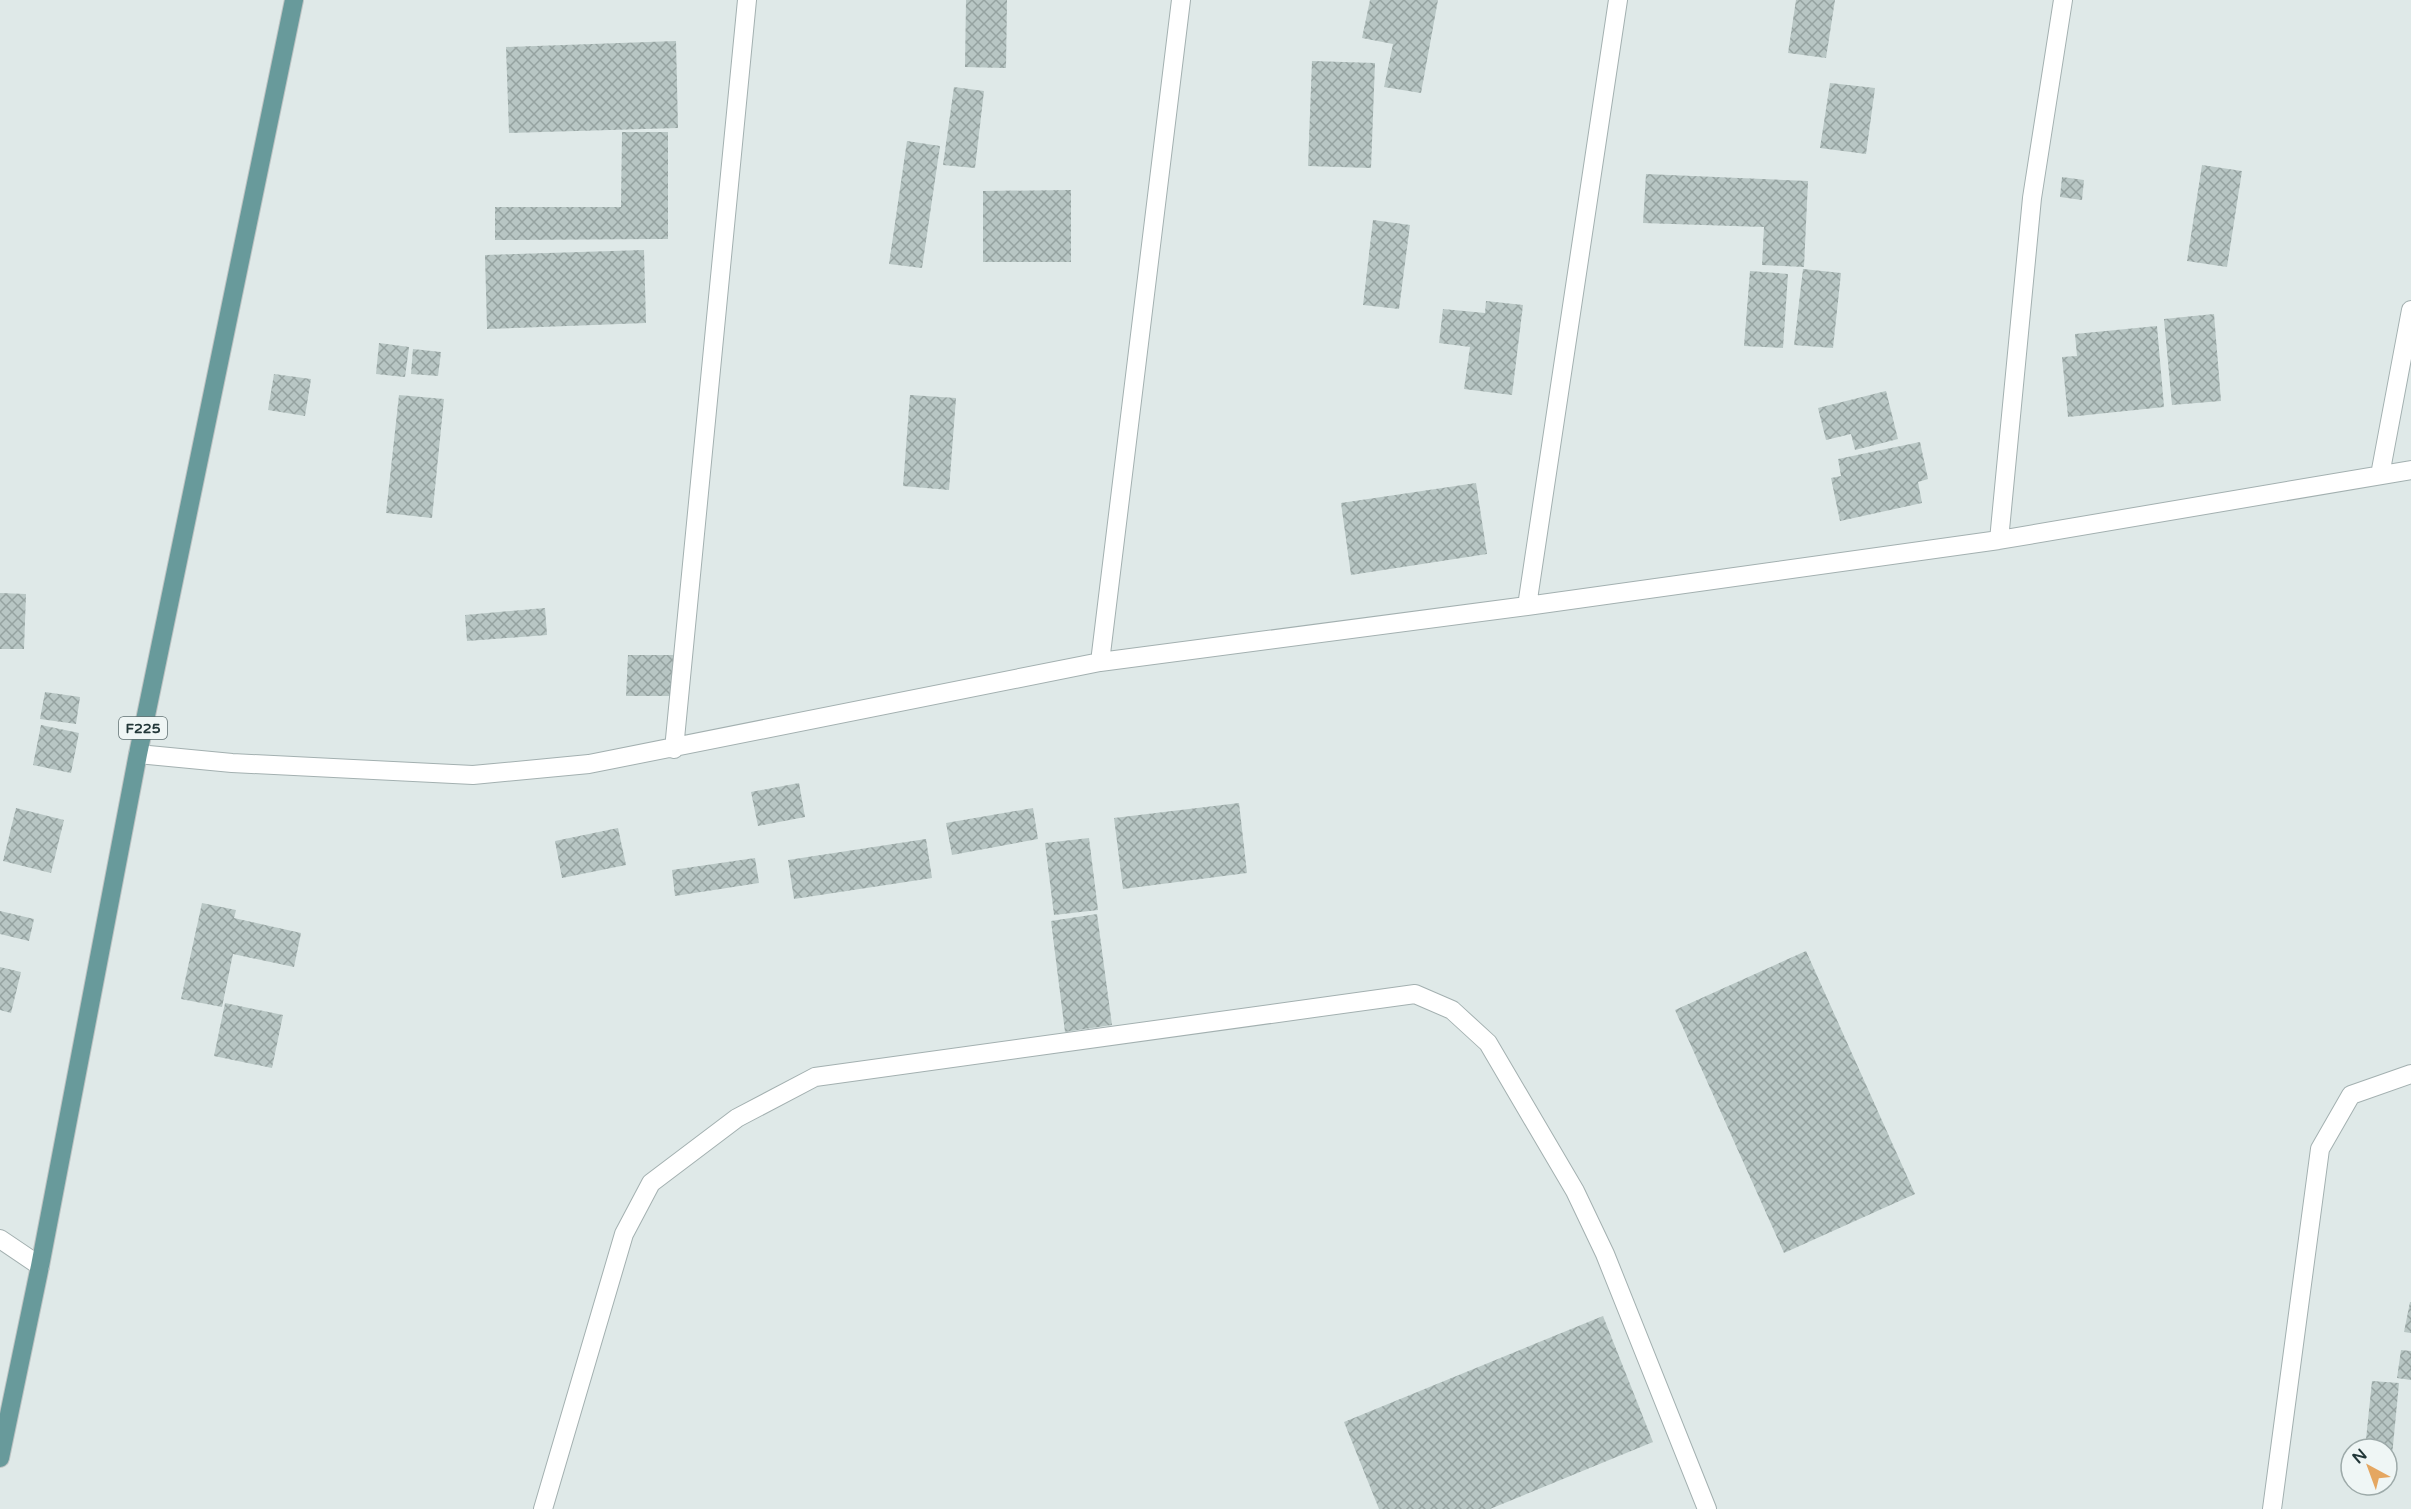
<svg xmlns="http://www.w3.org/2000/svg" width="2411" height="1509" viewBox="0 0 2411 1509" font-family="'Varela Round',sans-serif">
	<defs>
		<pattern id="building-cross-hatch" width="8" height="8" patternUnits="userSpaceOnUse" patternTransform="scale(1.5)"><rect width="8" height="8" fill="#b8c6c4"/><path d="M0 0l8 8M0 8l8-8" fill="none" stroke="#95a2a0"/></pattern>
	</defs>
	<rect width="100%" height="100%" fill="#dfe9e8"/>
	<path fill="url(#building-cross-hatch)" d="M 966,0 L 1007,0 L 1006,68 L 965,67 Z
		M 1370,0 L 1438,0 L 1421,93 L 1384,87 L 1393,44 L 1362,38 Z
		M 1796,0 L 1835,0 L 1826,58 L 1788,53 Z
		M 676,41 L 678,128 L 509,133 L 506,47 Z
		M 1312,61 L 1375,63 L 1371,168 L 1308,166 Z
		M 1830,83 L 1875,88 L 1866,154 L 1820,148 Z
		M 954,87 L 984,91 L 975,168 L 943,165 Z
		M 622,132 L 668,132 L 668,239 L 495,240 L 495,207 L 621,207 Z
		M 907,141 L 940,146 L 922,268 L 889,264 Z
		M 2202,165 L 2242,171 L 2227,267 L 2187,261 Z
		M 1646,174 L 1808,181 L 1804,267 L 1762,265 L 1764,227 L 1643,223 Z
		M 2062,177 L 2084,180 L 2082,200 L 2060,197 Z
		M 1071,190 L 1071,262 L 983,262 L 983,191 Z
		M 1373,220 L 1410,225 L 1399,309 L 1363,305 Z
		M 644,250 L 646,323 L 487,329 L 485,255 Z
		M 1803,269 L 1841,273 L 1833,348 L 1794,345 Z
		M 1750,271 L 1788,274 L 1783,348 L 1744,346 Z
		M 1486,301 L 1523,305 L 1512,395 L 1464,389 L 1470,347 L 1439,343 L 1443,309 L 1485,313 Z
		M 2214,314 L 2221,401 L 2172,405 L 2164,319 Z
		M 2157,326 L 2164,407 L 2068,417 L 2062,357 L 2077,356 L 2075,334 Z
		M 379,343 L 409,347 L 405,377 L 376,374 Z
		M 413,349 L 441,352 L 438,376 L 411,374 Z
		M 274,374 L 311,379 L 305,416 L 268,410 Z
		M 1886,391 L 1898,439 L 1855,450 L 1851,434 L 1826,440 L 1818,408 Z
		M 399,395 L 444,399 L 432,518 L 386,513 Z
		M 910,395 L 956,398 L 949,490 L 903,486 Z
		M 1920,442 L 1928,479 L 1918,482 L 1922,503 L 1840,521 L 1831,478 L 1841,476 L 1838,459 Z
		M 1476,483 L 1487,554 L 1351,575 L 1341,503 Z
		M 0,593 L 26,594 L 24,649 L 0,649 Z
		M 545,608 L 547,635 L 467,641 L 465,615 Z
		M 628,655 L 681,655 L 680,696 L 626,696 Z
		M 45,692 L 80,697 L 76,724 L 40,719 Z
		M 41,725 L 79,733 L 71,773 L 33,765 Z
		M 799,783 L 805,817 L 758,826 L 751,792 Z
		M 1239,803 L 1247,873 L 1123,889 L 1114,818 Z
		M 16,808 L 64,820 L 51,873 L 3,861 Z
		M 1033,808 L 1038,839 L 952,855 L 946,823 Z
		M 618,828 L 626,865 L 562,878 L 555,841 Z
		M 1089,838 L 1098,910 L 1054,915 L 1045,843 Z
		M 926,839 L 932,878 L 794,899 L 788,860 Z
		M 755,858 L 759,883 L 675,896 L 672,870 Z
		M 202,903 L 236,910 L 234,918 L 301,933 L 294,967 L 233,954 L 222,1007 L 181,999 Z
		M 0,911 L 34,919 L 29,941 L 0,934 Z
		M 1097,914 L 1112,1025 L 1065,1032 L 1051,921 Z
		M 1806,951 L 1915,1194 L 1784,1253 L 1675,1010 Z
		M 0,967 L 21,972 L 11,1013 L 0,1010 Z
		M 225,1003 L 283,1015 L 272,1068 L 214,1056 Z
		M 2410,1302 L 2411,1302 L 2411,1333 L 2404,1332 Z
		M 1603,1316 L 1653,1442 L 1490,1509 L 1379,1509 L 1344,1422 Z
		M 2401,1350 L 2411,1351 L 2411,1380 L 2397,1378 Z
		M 2372,1381 L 2399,1383 L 2392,1456 L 2387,1456 L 2387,1449 L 2365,1449 Z"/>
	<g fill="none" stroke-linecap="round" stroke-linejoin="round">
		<defs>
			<path id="minor" d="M 2380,475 L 2411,310
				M 1999,540 L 2032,198 L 2063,0
				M 1527,606 L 1618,0
				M 1100,662 L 1181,0
				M 674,749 L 747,0
				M 138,754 L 232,763 L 473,775 L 589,764 L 1100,662 L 1527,606 L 1999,540 L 2411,470
				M 0,1239 L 40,1266
				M 543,1509 L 624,1234 L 651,1183 L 737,1118 L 815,1077 L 1415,994 L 1452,1010 L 1488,1043 L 1575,1191 L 1605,1254 L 1707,1509
				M 2272,1509 L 2320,1149 L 2351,1095 L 2411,1074"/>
			<path id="major" d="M 0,1458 L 40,1266 L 138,754 L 294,0"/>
		</defs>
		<use href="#minor" stroke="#a3b0b0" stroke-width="20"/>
		<use href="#major" stroke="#bdc3c3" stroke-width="20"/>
		<use href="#minor" stroke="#fff" stroke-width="18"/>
		<use href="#major" stroke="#689a9b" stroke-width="18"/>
	</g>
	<g text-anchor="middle" stroke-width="6" stroke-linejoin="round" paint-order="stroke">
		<rect fill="#eff6f5" stroke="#607071" stroke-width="1.5" x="119" y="717" width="48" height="22" rx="4.5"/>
		<g font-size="14" font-weight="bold" fill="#223738">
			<text x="143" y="733">F225</text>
		</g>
	</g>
	<g transform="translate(2369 1467) rotate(319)"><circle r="28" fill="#eff6f5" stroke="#9daaa9" stroke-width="1.5"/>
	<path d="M0-4.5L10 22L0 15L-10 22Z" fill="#e5a761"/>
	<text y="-9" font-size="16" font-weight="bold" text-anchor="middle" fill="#223738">N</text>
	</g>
</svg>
